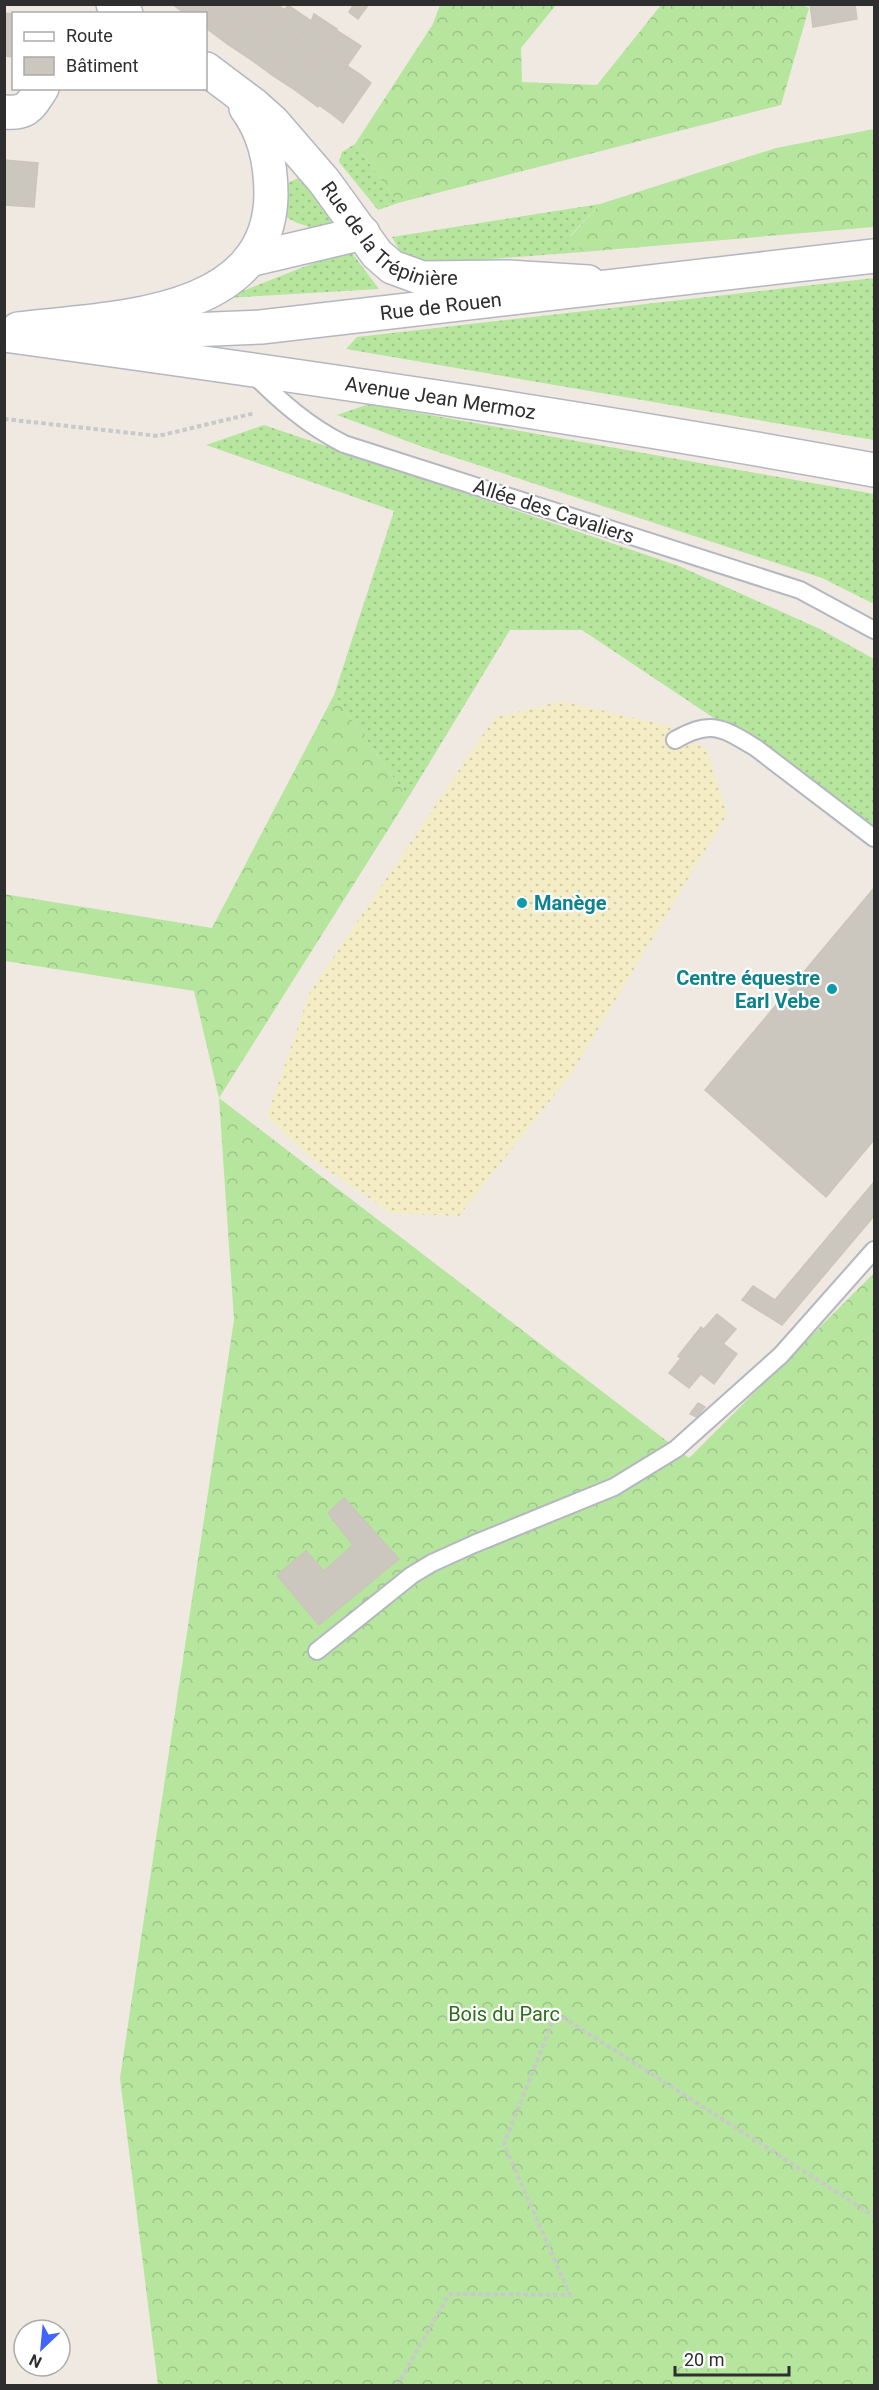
<svg xmlns="http://www.w3.org/2000/svg" width="879" height="2390" viewBox="0 0 879 2390" font-family="Roboto,sans-serif">
	<defs>
		<pattern id="grass-dots" width="8" height="8" patternUnits="userSpaceOnUse" patternTransform="scale(1.5)"><rect width="8" height="8" fill="#b6e59e"/><path d="M2 2h.1M6 6h.1" fill="none" stroke="#9dc588" stroke-width="1.8" stroke-linecap="round"/></pattern>
		<pattern id="forest-crowns" width="20" height="18" patternUnits="userSpaceOnUse" patternTransform="scale(1.5)"><rect width="20" height="18" fill="#b6e59e"/><path d="M2 6a3 3 0 1 1 6 0M12 15a3 3 0 1 1 6 0" fill="none" stroke="#9dc588"/></pattern>
		<pattern id="sand-dots" width="8" height="8" patternUnits="userSpaceOnUse" patternTransform="scale(1.5)"><rect width="8" height="8" fill="#f3ecc5"/><path d="M2 2h.1M6 6h.1" fill="none" stroke="#d1cbaa" stroke-width="1.8" stroke-linecap="round"/></pattern>
	</defs>
	<rect width="100%" height="100%" fill="#efe9e1"/>
	<path fill="url(#grass-dots)" d="M 355,144 L 398,203 L 378,210 L 339,162 L 342,152 Z
		M 298,178 L 309,183 L 333,211 L 331,225 L 320,231 L 295,222 L 284,216 L 288,183 Z
		M 600,204 L 570,236 L 583,252 L 424,264 L 401,253 L 392,237 Z
		M 349,249 L 379,289 L 225,298 Z
		M 874,278 L 874,440 L 346,349 L 357,337 Z
		M 369,404 L 874,494 L 874,604 L 822,578 L 423,447 L 337,415 Z
		M 264,425 L 679,566 L 820,629 L 874,659 L 874,825 L 582,630 L 510,630 L 408,798 L 334,695 L 394,511 L 206,445 Z"/>
	<path fill="url(#forest-crowns)" d="M 803,5 L 809,8 L 781,105 L 398,203 L 355,144 L 433,24 L 440,5 L 556,5 L 521,48 L 522,82 L 597,85 L 661,5 Z
		M 874,129 L 874,227 L 583,252 L 570,237 L 600,204 L 776,148 Z
		M 334,695 L 408,798 L 219,1098 L 689,1458 L 874,1273 L 874,2385 L 158,2385 L 120,2078 L 234,1320 L 219,1098 L 194,991 L 5,961 L 4,894 L 212,928 Z"/>
	<path fill="url(#sand-dots)" d="M 561,701 L 669,726 L 707,750 L 727,814 L 571,1074 L 459,1216 L 391,1213 L 313,1160 L 267,1116 L 310,992 L 494,718 Z"/>
	<path fill="#cbc7bf" stroke="#cbc5ba" stroke-width="1.5" d="M 172,4 L 189,4 L 184,13 Z
		M 189,4 L 222,4 L 206,28 L 206,14 L 184,13 Z
		M 222,4 L 255,4 L 226,43 L 206,28 Z
		M 255,4 L 276,4 L 285,10 L 250,59 L 226,43 Z
		M 354,4 L 369,4 L 358,19 L 349,12 Z
		M 810,4 L 857,4 L 855,5 L 857,19 L 813,27 Z
		M 288,5 L 310,20 L 309,27 L 303,34 L 301,33 L 272,75 L 250,59 Z
		M 4,13 L 14,14 L 14,57 L 4,56 Z
		M 314,14 L 337,29 L 295,90 L 272,75 L 301,33 L 303,34 L 309,27 Z
		M 336,30 L 361,46 L 318,107 L 295,90 Z
		M 347,66 L 361,75 L 333,115 L 319,105 Z
		M 361,75 L 371,83 L 343,123 L 333,115 Z
		M 4,160 L 38,163 L 34,207 L 4,205 Z
		M 874,888 L 874,1140 L 826,1197 L 705,1090 Z
		M 874,1182 L 874,1216 L 782,1325 L 742,1300 L 753,1286 L 775,1300 Z
		M 717,1314 L 736,1329 L 723,1344 L 704,1329 Z
		M 701,1327 L 737,1354 L 714,1384 L 678,1356 Z
		M 680,1359 L 701,1374 L 689,1388 L 669,1373 Z
		M 698,1403 L 705,1407 L 697,1417 L 690,1414 Z
		M 344,1498 L 399,1559 L 319,1625 L 277,1575 L 306,1551 L 324,1571 L 353,1545 L 328,1513 Z"/>
	<g fill="none" stroke-linecap="round" stroke-linejoin="round">
		<defs>
			<path id="lane" d="M 252,373 C 280,401 308,426 344,444 L 800,590 L 874,630
				M 675,740 C 711,719 723,728 756,748 L 874,838
				M 317,1651 L 412,1575 L 432,1563 L 474,1544 L 614,1487 L 676,1449 L 781,1355 L 874,1250"/>
			<g id="street">
				<path d="M 113,4 L 126,14"/>
				<path id="s1" d="M 206,69 L 254,105 L 273,122 L 324,181 L 377,254 L 392,267 L 422,278 L 508,277 L 588,282"/>
				<path d="M 4,112 C 28,114 30,106 42,88"/>
				<path d="M 249,260 L 363,233"/>
				<path d="M 18,329 C 108,318 269,319 271,195 C 271,164 265,133 246,108"/>
			</g>
			<g id="secondary">
				<path id="s2" d="M 104,331 L 166,331 L 261,327 L 874,256"/>
				<path id="s3" d="M 4,335 C 295,375 586,417 874,470"/>
			</g>
		</defs>
		<use href="#lane" stroke="#b4b7c1" stroke-width="20"/>
		<use href="#street" stroke="#b4b7c1" stroke-width="36"/>
		<use href="#secondary" stroke="#b4b7c1" stroke-width="36"/>
		<path stroke="#c9c9c9" stroke-width="4" stroke-dasharray="4.5 3" stroke-linecap="butt" d="M 4,419 L 158,436 L 255,413
			M 397,2386 L 449,2294 L 570,2295 L 504,2144 L 556,2013 L 874,2216"/>
		<use href="#lane" stroke="#fff" stroke-width="16"/>
		<use href="#street" stroke="#fff" stroke-width="33"/>
		<use href="#secondary" stroke="#fff" stroke-width="33"/>
	</g>
	<g fill="#0f9aa8" stroke="#fff" stroke-width="2">
		<circle cx="522" cy="903" r="6"/>
		<circle cx="832" cy="989" r="6"/>
	</g>
	<g text-anchor="middle" stroke-width="4.5" stroke-linejoin="round" paint-order="stroke">
		<g font-size="20" fill="#2e2e2e" stroke="#fff">
			<text dy="7" stroke="none"><textPath href="#s1" startOffset="254">Rue de la Trépinière</textPath></text>
			<text dy="7" stroke="none"><textPath href="#s2" startOffset="338">Rue de Rouen</textPath></text>
			<text dy="7" stroke="none"><textPath href="#s3" startOffset="441">Avenue Jean Mermoz</textPath></text>
			<text transform="translate(554 511) rotate(18)" y="7">Allée des Cavaliers</text>
		</g>
		<g font-size="20" font-weight="bold" fill="#0d838f" stroke="#fff" text-anchor="start">
			<text x="534" y="910">Manège</text>
			<text x="820" y="985" text-anchor="end">Centre équestre<tspan x="820" dy="23">Earl Vebe</tspan></text>
		</g>
		<g font-size="20" fill="#2c6e1b" stroke="#fff">
			<text x="504" y="2021">Bois du Parc</text>
		</g>
	</g>
	<rect width="879" height="2390" fill="none" stroke="#2e2e2e" stroke-width="12"/>
	<rect x="12" y="12" width="195" height="78" fill="#ffffff" stroke="#ababab" stroke-width="1.5"/>
	<rect x="24" y="32" width="30" height="9" fill="#ffffff" stroke="#ababab" stroke-width="1.5"/>
	<text x="66" y="42" font-size="18" fill="#2e2e2e">Route</text>
	<rect x="24" y="57" width="30" height="18" fill="#cbc7bf" stroke="#ababab" stroke-width="1.5"/>
	<text x="66" y="72" font-size="18" fill="#2e2e2e">Bâtiment</text>
	<g transform="translate(42 2348) rotate(206)"><circle r="28" fill="#ffffff" stroke="#ababab" stroke-width="1.5"/>
	<path d="M0-4.5L10 22L0 15L-10 22Z" fill="#4264fb"/>
	<text y="-9" font-size="16" font-weight="bold" text-anchor="middle" fill="#2e2e2e">N</text>
	</g>
	<path d="M675 2366v9h114v-9" fill="none" stroke="#2e2e2e" stroke-width="3"/>
	<text x="684" y="2366" font-size="18" fill="#2e2e2e" stroke="#ffffff" stroke-width="4.5" paint-order="stroke">20 m</text>
</svg>
